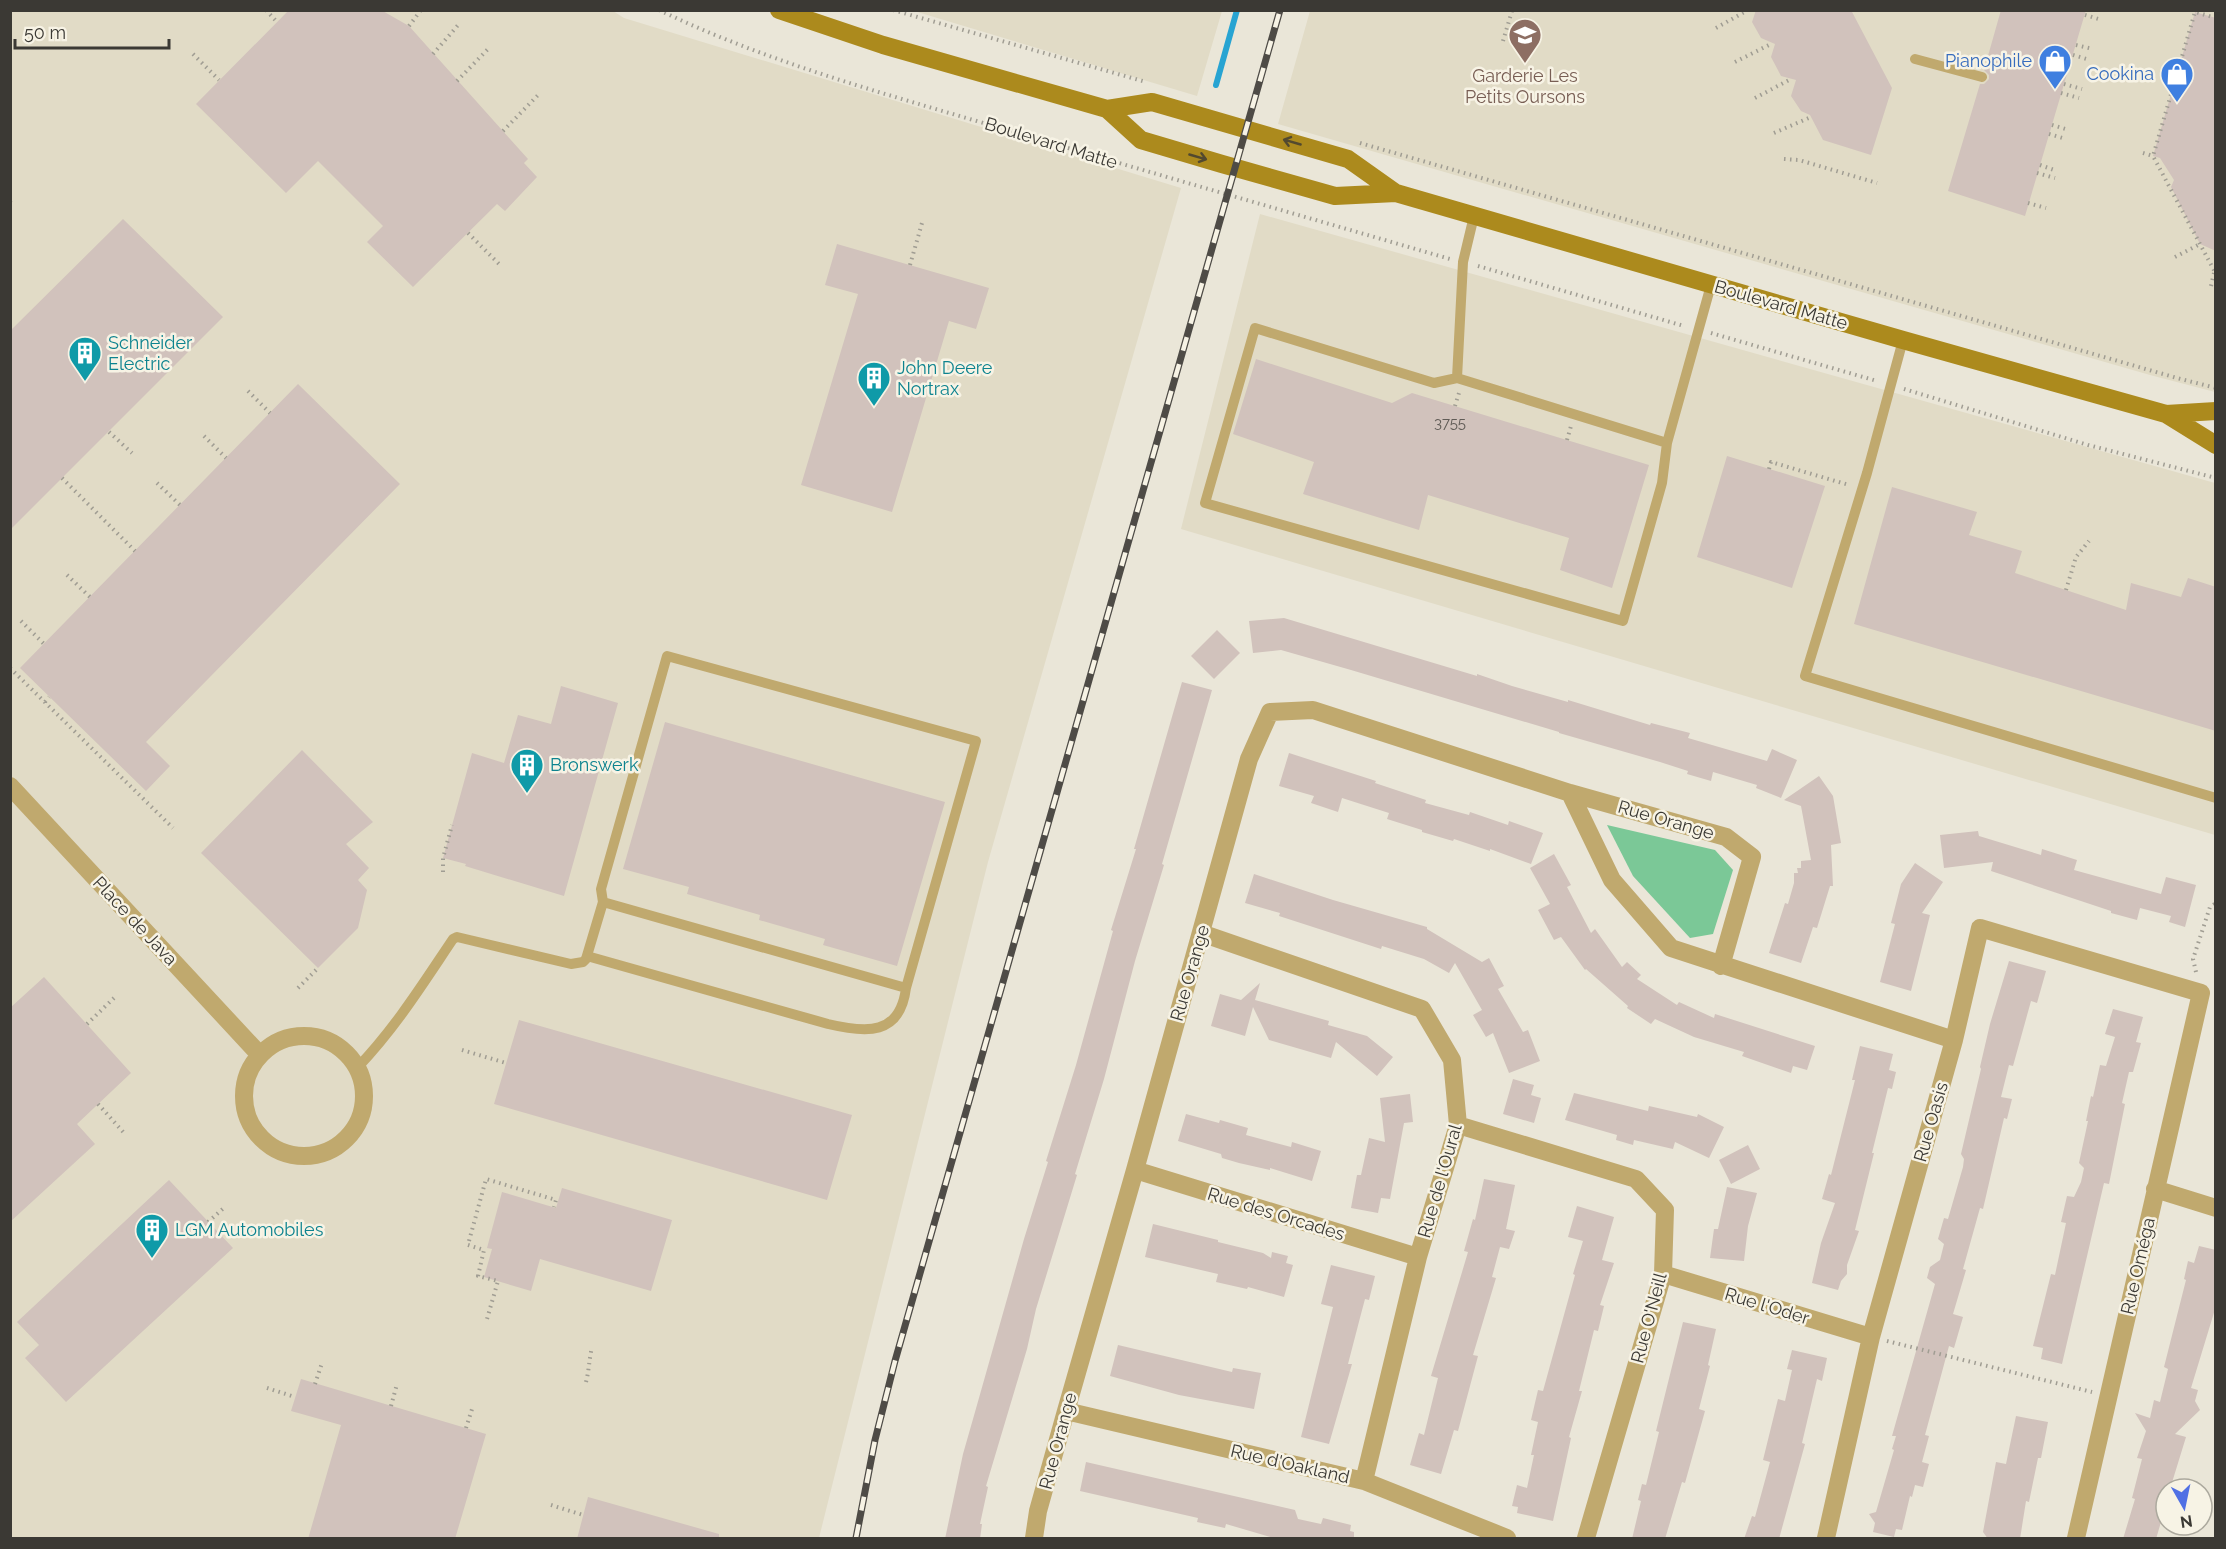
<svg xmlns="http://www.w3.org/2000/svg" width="2226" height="1549" viewBox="0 0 2226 1549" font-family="Raleway,sans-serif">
	<rect width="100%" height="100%" fill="#eae6d8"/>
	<path fill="#e1dbc6" d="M 11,11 L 613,11 L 624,18 L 1181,188 L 988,862 L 819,1538 L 11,1538 Z
		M 914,11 L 1222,11 L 1197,96 Z
		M 1310,11 L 2215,11 L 2215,392 L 2150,375 L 1278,124 Z
		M 1260,214 L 2215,483 L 2215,835 L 1181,529 Z"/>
	<path fill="#7bc897" d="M 1607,825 L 1715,850 L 1733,870 L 1713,934 L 1690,938 L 1633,876 Z"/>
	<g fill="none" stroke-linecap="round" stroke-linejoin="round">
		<path stroke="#28a4d2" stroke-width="6" d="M 1216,85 L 1237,10"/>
	</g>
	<path fill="#d1c2bc" d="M 289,10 L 381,10 L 409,26 L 528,159 L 524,163 L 537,177 L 505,211 L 497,204 L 413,287 L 367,242 L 383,226 L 318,161 L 286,193 L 196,104 Z
		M 1756,10 L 1851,10 L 1892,88 L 1871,155 L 1823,140 L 1810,115 L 1801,111 L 1791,96 L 1796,80 L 1781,76 L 1771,57 L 1775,44 L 1761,38 L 1752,22 Z
		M 2001,10 L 2086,10 L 2025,216 L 1948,191 L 1980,84 L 1984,84 L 1989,79 L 1989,75 L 1984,70 Z
		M 2195,12 L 2216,18 L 2216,251 L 2200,244 L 2171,187 L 2174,180 L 2160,158 L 2153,156 Z
		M 123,219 L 223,317 L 10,530 L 10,331 Z
		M 837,244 L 989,288 L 976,329 L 949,321 L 892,512 L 801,485 L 858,294 L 825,285 Z
		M 1256,359 L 1392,403 L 1412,393 L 1649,465 L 1612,588 L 1560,570 L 1569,538 L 1428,495 L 1419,530 L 1303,494 L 1314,462 L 1233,434 Z
		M 298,384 L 400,484 L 146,742 L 170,766 L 146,791 L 20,668 Z
		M 1727,456 L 1825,486 L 1792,588 L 1697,557 Z
		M 1892,487 L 1977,512 L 1969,535 L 2022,551 L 2015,573 L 2126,610 L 2131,583 L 2181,597 L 2188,578 L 2216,587 L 2216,731 L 1854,624 Z
		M 1284,618 L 1477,676 L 1477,674 L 1512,686 L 1568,702 L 1568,700 L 1650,725 L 1651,723 L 1690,733 L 1688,738 L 1767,761 L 1772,749 L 1797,760 L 1781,798 L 1756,788 L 1757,785 L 1713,772 L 1711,781 L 1687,774 L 1688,771 L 1660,762 L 1559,733 L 1559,732 L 1351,670 L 1281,650 L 1253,653 L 1249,621 Z
		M 1217,630 L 1240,653 L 1214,679 L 1191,656 Z
		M 1182,682 L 1212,690 L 1162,864 L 1164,865 L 1135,961 L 1104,1079 L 1075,1174 L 1077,1175 L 1036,1309 L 1027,1349 L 986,1486 L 988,1487 L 980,1524 L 982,1524 L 980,1539 L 945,1539 L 963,1454 L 975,1412 L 1024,1239 L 1048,1162 L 1046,1161 L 1076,1065 L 1113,931 L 1111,930 L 1136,849 L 1134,849 Z
		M 561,686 L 618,703 L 564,896 L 465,866 L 466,864 L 443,858 L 472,753 L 504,763 L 518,715 L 551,724 Z
		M 665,722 L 945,802 L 897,966 L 823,945 L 825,939 L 759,920 L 760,915 L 687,894 L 689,887 L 623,869 Z
		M 302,750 L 373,822 L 346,844 L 369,868 L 358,880 L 367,890 L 358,928 L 318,968 L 201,853 Z
		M 1289,753 L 1376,781 L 1375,783 L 1426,800 L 1425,803 L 1469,815 L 1470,812 L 1508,825 L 1509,821 L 1543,833 L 1531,864 L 1490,849 L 1490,851 L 1454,839 L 1453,841 L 1422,832 L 1422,830 L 1387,819 L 1389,813 L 1342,798 L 1338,812 L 1311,803 L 1314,796 L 1279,786 Z
		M 1819,776 L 1833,796 L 1841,843 L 1831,845 L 1833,886 L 1830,886 L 1817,928 L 1813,927 L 1801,963 L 1769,953 L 1785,903 L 1788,904 L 1794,883 L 1794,873 L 1798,873 L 1797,868 L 1801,868 L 1801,861 L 1811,860 L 1801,806 L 1784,800 Z
		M 1978,831 L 1979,836 L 2041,855 L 2042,849 L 2077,860 L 2074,870 L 2161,894 L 2166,877 L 2196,885 L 2185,927 L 2169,922 L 2171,916 L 2140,908 L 2137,920 L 2111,913 L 2111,911 L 1991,871 L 1993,862 L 1944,868 L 1940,835 Z
		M 1554,854 L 1571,885 L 1567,887 L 1591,933 L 1595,929 L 1622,967 L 1627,962 L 1641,975 L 1637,979 L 1677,1005 L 1679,1002 L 1714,1018 L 1715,1014 L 1815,1046 L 1807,1070 L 1793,1066 L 1791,1073 L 1742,1056 L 1744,1052 L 1694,1037 L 1655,1019 L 1651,1024 L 1627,1008 L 1628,1006 L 1586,969 L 1585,970 L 1561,937 L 1554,940 L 1538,910 L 1550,904 L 1530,868 Z
		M 1915,863 L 1943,882 L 1922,913 L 1930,915 L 1911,991 L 1880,982 L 1895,924 L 1891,923 L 1901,884 Z
		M 1254,874 L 1333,900 L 1427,927 L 1427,929 L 1482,962 L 1489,958 L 1504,986 L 1498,989 L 1523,1032 L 1528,1030 L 1540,1061 L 1509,1073 L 1493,1033 L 1486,1037 L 1473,1015 L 1482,1010 L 1455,963 L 1449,973 L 1424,959 L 1382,946 L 1381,949 L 1279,916 L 1280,913 L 1245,903 Z
		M 2009,961 L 2046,971 L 2037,1003 L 2031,1001 L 2013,1066 L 2009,1065 L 2001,1097 L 2012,1099 L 2007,1119 L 2004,1118 L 1983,1209 L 1980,1208 L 1963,1269 L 1966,1270 L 1953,1314 L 1963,1317 L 1954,1348 L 1949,1346 L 1925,1435 L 1929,1436 L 1922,1462 L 1929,1464 L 1923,1487 L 1915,1485 L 1912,1497 L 1910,1496 L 1902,1530 L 1896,1529 L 1894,1537 L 1873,1532 L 1875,1523 L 1869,1514 L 1876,1512 L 1894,1450 L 1892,1449 L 1896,1436 L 1892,1436 L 1935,1284 L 1927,1278 L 1930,1267 L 1940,1260 L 1944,1244 L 1938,1239 L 1944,1218 L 1948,1219 L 1963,1167 L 1964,1159 L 1961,1154 L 1981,1069 L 1980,1067 L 1990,1024 Z
		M 44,977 L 131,1073 L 77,1124 L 95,1144 L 10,1222 L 10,1008 Z
		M 1260,983 L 1255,1000 L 1329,1021 L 1328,1025 L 1367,1036 L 1393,1057 L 1377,1076 L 1336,1042 L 1331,1058 L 1269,1040 L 1253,1007 L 1245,1036 L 1211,1026 L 1220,994 L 1241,1000 Z
		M 2113,1009 L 2143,1017 L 2136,1042 L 2141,1043 L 2133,1072 L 2129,1072 L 2122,1103 L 2125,1104 L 2109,1184 L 2104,1183 L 2062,1364 L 2041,1359 L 2043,1348 L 2033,1346 L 2051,1274 L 2055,1275 L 2066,1223 L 2061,1222 L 2067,1196 L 2074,1197 L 2081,1182 L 2084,1168 L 2079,1163 L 2088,1121 L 2086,1121 L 2091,1096 L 2093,1097 L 2100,1065 L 2106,1066 L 2115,1037 L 2105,1034 Z
		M 519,1020 L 852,1115 L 827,1200 L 494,1104 Z
		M 1860,1046 L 1893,1054 L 1889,1070 L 1896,1072 L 1892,1089 L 1888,1088 L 1872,1153 L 1874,1153 L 1855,1230 L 1859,1231 L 1847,1265 L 1847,1274 L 1841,1281 L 1838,1290 L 1812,1283 L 1821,1243 L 1835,1203 L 1822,1199 L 1829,1174 L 1831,1175 L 1855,1080 L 1852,1080 Z
		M 1513,1079 L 1534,1085 L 1531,1095 L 1541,1098 L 1534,1123 L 1503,1114 Z
		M 1574,1093 L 1648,1111 L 1649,1106 L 1697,1117 L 1698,1114 L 1724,1127 L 1709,1158 L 1675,1142 L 1673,1149 L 1634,1140 L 1633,1145 L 1616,1140 L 1617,1135 L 1565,1120 Z
		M 1410,1094 L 1413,1122 L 1404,1123 L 1390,1199 L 1381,1198 L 1378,1213 L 1351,1208 L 1357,1175 L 1361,1175 L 1369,1138 L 1385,1142 L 1380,1098 Z
		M 1186,1114 L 1219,1123 L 1220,1120 L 1248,1128 L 1246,1135 L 1291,1147 L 1292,1142 L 1321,1151 L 1312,1181 L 1270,1168 L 1270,1170 L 1239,1163 L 1222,1158 L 1221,1154 L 1178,1141 Z
		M 1748,1145 L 1760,1169 L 1731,1184 L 1719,1160 Z
		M 1484,1179 L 1515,1185 L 1506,1229 L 1515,1231 L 1509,1249 L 1500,1247 L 1492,1277 L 1496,1278 L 1473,1355 L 1478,1356 L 1458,1431 L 1454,1430 L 1441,1474 L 1410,1465 L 1419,1433 L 1424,1435 L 1438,1378 L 1431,1376 L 1468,1252 L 1464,1251 L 1473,1219 L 1475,1220 Z
		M 169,1180 L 233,1248 L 66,1402 L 25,1358 L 39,1345 L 17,1322 Z
		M 1727,1187 L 1757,1193 L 1748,1226 L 1744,1261 L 1710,1258 L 1714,1229 L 1718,1229 Z
		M 562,1188 L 672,1220 L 651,1291 L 540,1259 L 531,1291 L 484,1277 L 492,1249 L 487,1248 L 502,1192 L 556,1208 Z
		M 1577,1206 L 1614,1217 L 1602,1260 L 1614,1263 L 1600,1305 L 1604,1306 L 1598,1331 L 1594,1330 L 1579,1391 L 1582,1391 L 1569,1437 L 1571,1438 L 1553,1521 L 1517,1513 L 1518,1507 L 1512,1506 L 1517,1485 L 1527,1488 L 1534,1455 L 1531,1455 L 1538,1422 L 1531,1420 L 1538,1390 L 1543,1391 L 1575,1275 L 1573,1274 L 1583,1241 L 1568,1237 Z
		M 1153,1224 L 1218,1240 L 1218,1242 L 1263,1253 L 1271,1258 L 1272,1252 L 1288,1256 L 1286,1263 L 1293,1265 L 1284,1297 L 1248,1287 L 1247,1289 L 1216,1282 L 1218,1274 L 1145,1257 Z
		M 2199,1246 L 2216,1250 L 2216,1306 L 2191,1388 L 2198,1390 L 2195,1401 L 2200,1410 L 2175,1434 L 2186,1437 L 2170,1489 L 2166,1489 L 2166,1505 L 2156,1539 L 2123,1539 L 2135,1499 L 2132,1498 L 2142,1459 L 2137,1458 L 2146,1431 L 2135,1413 L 2150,1418 L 2154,1400 L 2160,1402 L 2168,1369 L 2164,1367 L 2186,1280 L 2184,1279 L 2188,1261 L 2194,1263 Z
		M 1331,1265 L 1375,1276 L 1369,1300 L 1365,1299 L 1361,1314 L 1348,1364 L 1352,1364 L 1329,1444 L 1301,1437 L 1333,1307 L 1321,1304 Z
		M 1683,1322 L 1716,1329 L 1708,1365 L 1710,1366 L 1699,1409 L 1705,1411 L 1685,1483 L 1682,1482 L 1665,1539 L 1632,1539 L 1641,1501 L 1638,1500 L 1642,1484 L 1646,1485 L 1659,1432 L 1656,1431 Z
		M 1118,1345 L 1232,1372 L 1233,1368 L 1261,1373 L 1254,1409 L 1179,1395 L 1110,1376 Z
		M 1792,1350 L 1827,1358 L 1822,1381 L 1817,1379 L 1802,1443 L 1805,1444 L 1779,1539 L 1744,1539 L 1752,1516 L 1755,1517 L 1770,1462 L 1763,1460 L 1778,1399 L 1785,1401 L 1792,1370 L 1787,1369 Z
		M 301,1379 L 486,1434 L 455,1539 L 308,1539 L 341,1425 L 291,1411 Z
		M 2016,1416 L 2048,1422 L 2041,1458 L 2038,1458 L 2029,1502 L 2026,1501 L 2020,1539 L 1988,1539 L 1983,1532 L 1996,1462 L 2006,1464 Z
		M 1086,1462 L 1295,1510 L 1298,1519 L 1321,1524 L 1323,1518 L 1351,1525 L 1350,1531 L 1354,1532 L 1354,1539 L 1277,1539 L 1226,1524 L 1225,1528 L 1197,1522 L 1198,1518 L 1080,1491 Z
		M 588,1497 L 719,1534 L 719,1539 L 577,1539 Z"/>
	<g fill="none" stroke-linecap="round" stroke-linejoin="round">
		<path stroke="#a09d93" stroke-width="4" stroke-dasharray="1.5 4.5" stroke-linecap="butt" d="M 266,10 L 277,22
			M 659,10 C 767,62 882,93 997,127 C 1148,172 1299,215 1450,259
			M 893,10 L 1146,82
			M 2085,15 L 2102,20
			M 2216,18 L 2195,12 L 2153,156 L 2216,274
			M 409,26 L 421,10
			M 1716,28 L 1748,10
			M 1503,41 L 1512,11
			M 2076,45 L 2093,49
			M 193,54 L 219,80
			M 433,54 L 459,24
			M 2073,55 L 2090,60
			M 1735,62 L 1771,44
			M 457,81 L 488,49
			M 2064,84 L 2082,89
			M 2061,93 L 2079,98
			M 1755,98 L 1791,79
			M 2052,125 L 2069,130
			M 503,131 L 540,93
			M 1774,133 L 1811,117
			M 2049,134 L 2066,139
			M 1360,143 L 2177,378 L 2216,388
			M 2143,153 L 2153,156
			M 1784,159 L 1799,160 L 1877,183
			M 2040,165 L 2057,171
			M 2037,173 L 2055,178
			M 10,202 L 14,206
			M 2028,203 L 2046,208
			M 468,233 L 499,264
			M 2175,257 L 2200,244
			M 910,265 L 922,223
			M 1478,266 L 1684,326
			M 2211,286 L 2214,273
			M 1711,333 L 1877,381
			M 1904,389 L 2088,445 L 2216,478
			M 248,391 L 270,413
			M 1455,406 L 1459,393
			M 109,432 L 132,453
			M 204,436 L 226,458
			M 1567,440 L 1571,426
			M 1769,469 L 1771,462 L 1849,485
			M 62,478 L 135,551
			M 157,483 L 180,505
			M 67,575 L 90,597
			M 2066,590 L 2076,557 L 2089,541
			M 21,621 L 44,644
			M 10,668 L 173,828
			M 45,702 L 49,697
			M 443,872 L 443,858 L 452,825
			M 2196,972 L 2193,959 L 2210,907 L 2216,903
			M 298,988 L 318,968
			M 87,1024 L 115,997
			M 462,1050 L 506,1063
			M 98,1104 L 125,1134
			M 208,1222 L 225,1207
			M 469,1241 L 486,1179 L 556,1200 L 554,1207
			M 468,1245 L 484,1250 L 478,1276 L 498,1281 L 487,1319
			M 1887,1341 L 2092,1392
			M 586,1382 C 589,1371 589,1360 592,1347
			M 315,1384 L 322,1363
			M 267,1388 L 295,1397
			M 391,1406 L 397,1384
			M 466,1428 L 473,1406
			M 551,1505 L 583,1515"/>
		<path stroke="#c0a96e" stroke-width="10" d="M 1915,59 L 1982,77
			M 1903,340 L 1867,473 L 1805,676 L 2216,798
			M 1457,378 L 1463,262 L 1474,216
			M 1667,443 L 1457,378 L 1434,383 L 1255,328 L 1205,503 L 1623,621 L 1662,483 L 1667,443 L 1711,285
			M 587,956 L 828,1024 C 866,1033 900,1036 906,988 L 603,902
			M 357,1068 C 396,1027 422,985 453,939 L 457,937 L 571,964 L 583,962 L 586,959 L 603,902 L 601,889 L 667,656 L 976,741 L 906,988"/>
		<path stroke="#c0a96e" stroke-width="18" d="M 10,786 L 260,1055
			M 1570,793 L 1726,837 L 1752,857 L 1721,966
			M 1201,933 L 1422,1009 L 1452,1060 L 1458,1125 L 1418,1257 L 1364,1481
			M244 1096a60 60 0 1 1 120 0a60 60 0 1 1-120 0Z
			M 1458,1125 L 1636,1179 L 1665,1210 L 1663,1274 L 1586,1538
			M 1135,1170 L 1418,1257
			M 2155,1189 L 2216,1208
			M 1663,1274 L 1871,1337
			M 1066,1411 L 1364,1481 L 1507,1538
			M 1034,1538 L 1038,1511 L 1066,1411 L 1135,1170 L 1249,759 L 1270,712 L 1313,710 L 1570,793 L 1612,880 L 1671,948 L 1954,1040
			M 1826,1538 L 1871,1337 L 1954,1040 L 1980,928 L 2201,993 L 2076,1538"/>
		<path stroke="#ac8a1d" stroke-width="18" d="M 779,10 L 883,45 L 1107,109 L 1152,102 L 1348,159 L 1396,193
			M 1107,109 L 1141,140 L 1222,164 L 1335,196 L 1396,193 L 1903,340 L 2166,414 L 2216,445
			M 2166,414 L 2216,411"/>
		<defs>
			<path id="rail" d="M 856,1538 L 875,1440 L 895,1361 L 1280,10"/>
		</defs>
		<use href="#rail" stroke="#4e4b46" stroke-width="7"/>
		<use href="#rail" stroke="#f7f3e5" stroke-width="4.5" stroke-dasharray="14" stroke-linecap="butt"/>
	</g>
	<defs><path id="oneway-shaft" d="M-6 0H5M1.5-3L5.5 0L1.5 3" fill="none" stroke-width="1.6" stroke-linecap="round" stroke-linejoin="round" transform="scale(1.5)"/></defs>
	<g stroke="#52492f">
		<use href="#oneway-shaft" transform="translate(1292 142) rotate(-164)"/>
		<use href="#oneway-shaft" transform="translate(1198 157) rotate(16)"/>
	</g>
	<defs>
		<symbol id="school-pin" viewBox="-11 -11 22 30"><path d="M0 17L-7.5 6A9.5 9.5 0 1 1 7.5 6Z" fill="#8d6e63" stroke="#f7f3e5"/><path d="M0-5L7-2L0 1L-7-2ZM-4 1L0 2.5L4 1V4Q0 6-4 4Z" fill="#fff"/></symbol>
		<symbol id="shop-pin" viewBox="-11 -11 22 30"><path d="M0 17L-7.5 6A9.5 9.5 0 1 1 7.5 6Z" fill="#3f7fe0" stroke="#f7f3e5"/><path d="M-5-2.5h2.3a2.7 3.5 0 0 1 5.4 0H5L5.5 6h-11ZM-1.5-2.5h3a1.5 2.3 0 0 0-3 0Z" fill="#fff"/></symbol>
		<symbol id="building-pin" viewBox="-11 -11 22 30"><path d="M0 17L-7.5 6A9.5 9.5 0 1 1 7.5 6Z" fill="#0f9aa8" stroke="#f7f3e5"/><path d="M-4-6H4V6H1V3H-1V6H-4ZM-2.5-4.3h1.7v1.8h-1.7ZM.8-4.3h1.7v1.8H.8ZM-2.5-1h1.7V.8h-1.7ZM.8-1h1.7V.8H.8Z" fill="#fff"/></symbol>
	</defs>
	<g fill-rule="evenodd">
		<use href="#school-pin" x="1506" y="16" width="38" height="52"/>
		<use href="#shop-pin" x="2036" y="42" width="38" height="52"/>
		<use href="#shop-pin" x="2158" y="55" width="38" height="52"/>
		<use href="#building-pin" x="66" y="334" width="38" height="52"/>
		<use href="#building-pin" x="855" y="359" width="38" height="52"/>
		<use href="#building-pin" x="508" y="746" width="38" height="52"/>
		<use href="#building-pin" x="133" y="1211" width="38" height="52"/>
	</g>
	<g text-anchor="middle" stroke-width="5" stroke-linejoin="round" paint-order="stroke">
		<g font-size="15" fill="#605b56">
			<text x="1450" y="428">3755</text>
		</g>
		<g font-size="18" fill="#366cbe" stroke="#f7f3e5" text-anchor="end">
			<text x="2032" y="67">Pianophile</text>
			<text x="2154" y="80">Cookina</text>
		</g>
		<g font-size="18" fill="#785e54" stroke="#f7f3e5">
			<text x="1525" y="82">Garderie Les<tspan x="1525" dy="21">Petits Oursons</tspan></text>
		</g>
		<g font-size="18" fill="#3b3934" stroke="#f7f3e5">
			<text transform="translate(1051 143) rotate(17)" y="6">Boulevard Matte</text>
			<text transform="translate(1781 305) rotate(16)" y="6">Boulevard Matte</text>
			<text transform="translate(1666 820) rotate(16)" y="6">Rue Orange</text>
			<text transform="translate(135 921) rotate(47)" y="6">Place de Java</text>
			<text transform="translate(1190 973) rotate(-74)" y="6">Rue Orange</text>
			<text transform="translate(1931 1122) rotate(-74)" y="6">Rue Oasis</text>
			<text transform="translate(1440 1181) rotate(-74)" y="6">Rue de l'Oural</text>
			<text transform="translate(1276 1214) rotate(17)" y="6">Rue des Orcades</text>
			<text transform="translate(2138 1266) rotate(-77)" y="6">Rue Oméga</text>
			<text transform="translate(1767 1306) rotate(17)" y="6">Rue l'Oder</text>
			<text transform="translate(1649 1318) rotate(-75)" y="6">Rue O'Neill</text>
			<text transform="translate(1058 1441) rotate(-75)" y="6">Rue Orange</text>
			<text transform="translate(1290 1464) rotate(13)" y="6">Rue d'Oakland</text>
		</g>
		<g font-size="18" fill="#0d838f" stroke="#f7f3e5" text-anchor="start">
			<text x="108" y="349">Schneider<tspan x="108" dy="21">Electric</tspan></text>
			<text x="897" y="374">John Deere<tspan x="897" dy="21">Nortrax</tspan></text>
			<text x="550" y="771">Bronswerk</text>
			<text x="175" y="1236">LGM Automobiles</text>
		</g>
	</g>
	<rect width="2226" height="1549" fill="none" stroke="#3b3934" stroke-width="24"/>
	<g transform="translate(2184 1507) rotate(171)"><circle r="28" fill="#f7f3e5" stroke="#aca99e" stroke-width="1.5"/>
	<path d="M0-4.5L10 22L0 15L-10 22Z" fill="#5070e4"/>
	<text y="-9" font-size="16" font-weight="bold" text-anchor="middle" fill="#3b3934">N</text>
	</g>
	<path d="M15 39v9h154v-9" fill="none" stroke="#3b3934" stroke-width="3"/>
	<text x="24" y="39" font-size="18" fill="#3b3934" stroke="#f7f3e5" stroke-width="4.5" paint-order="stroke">50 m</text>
</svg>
